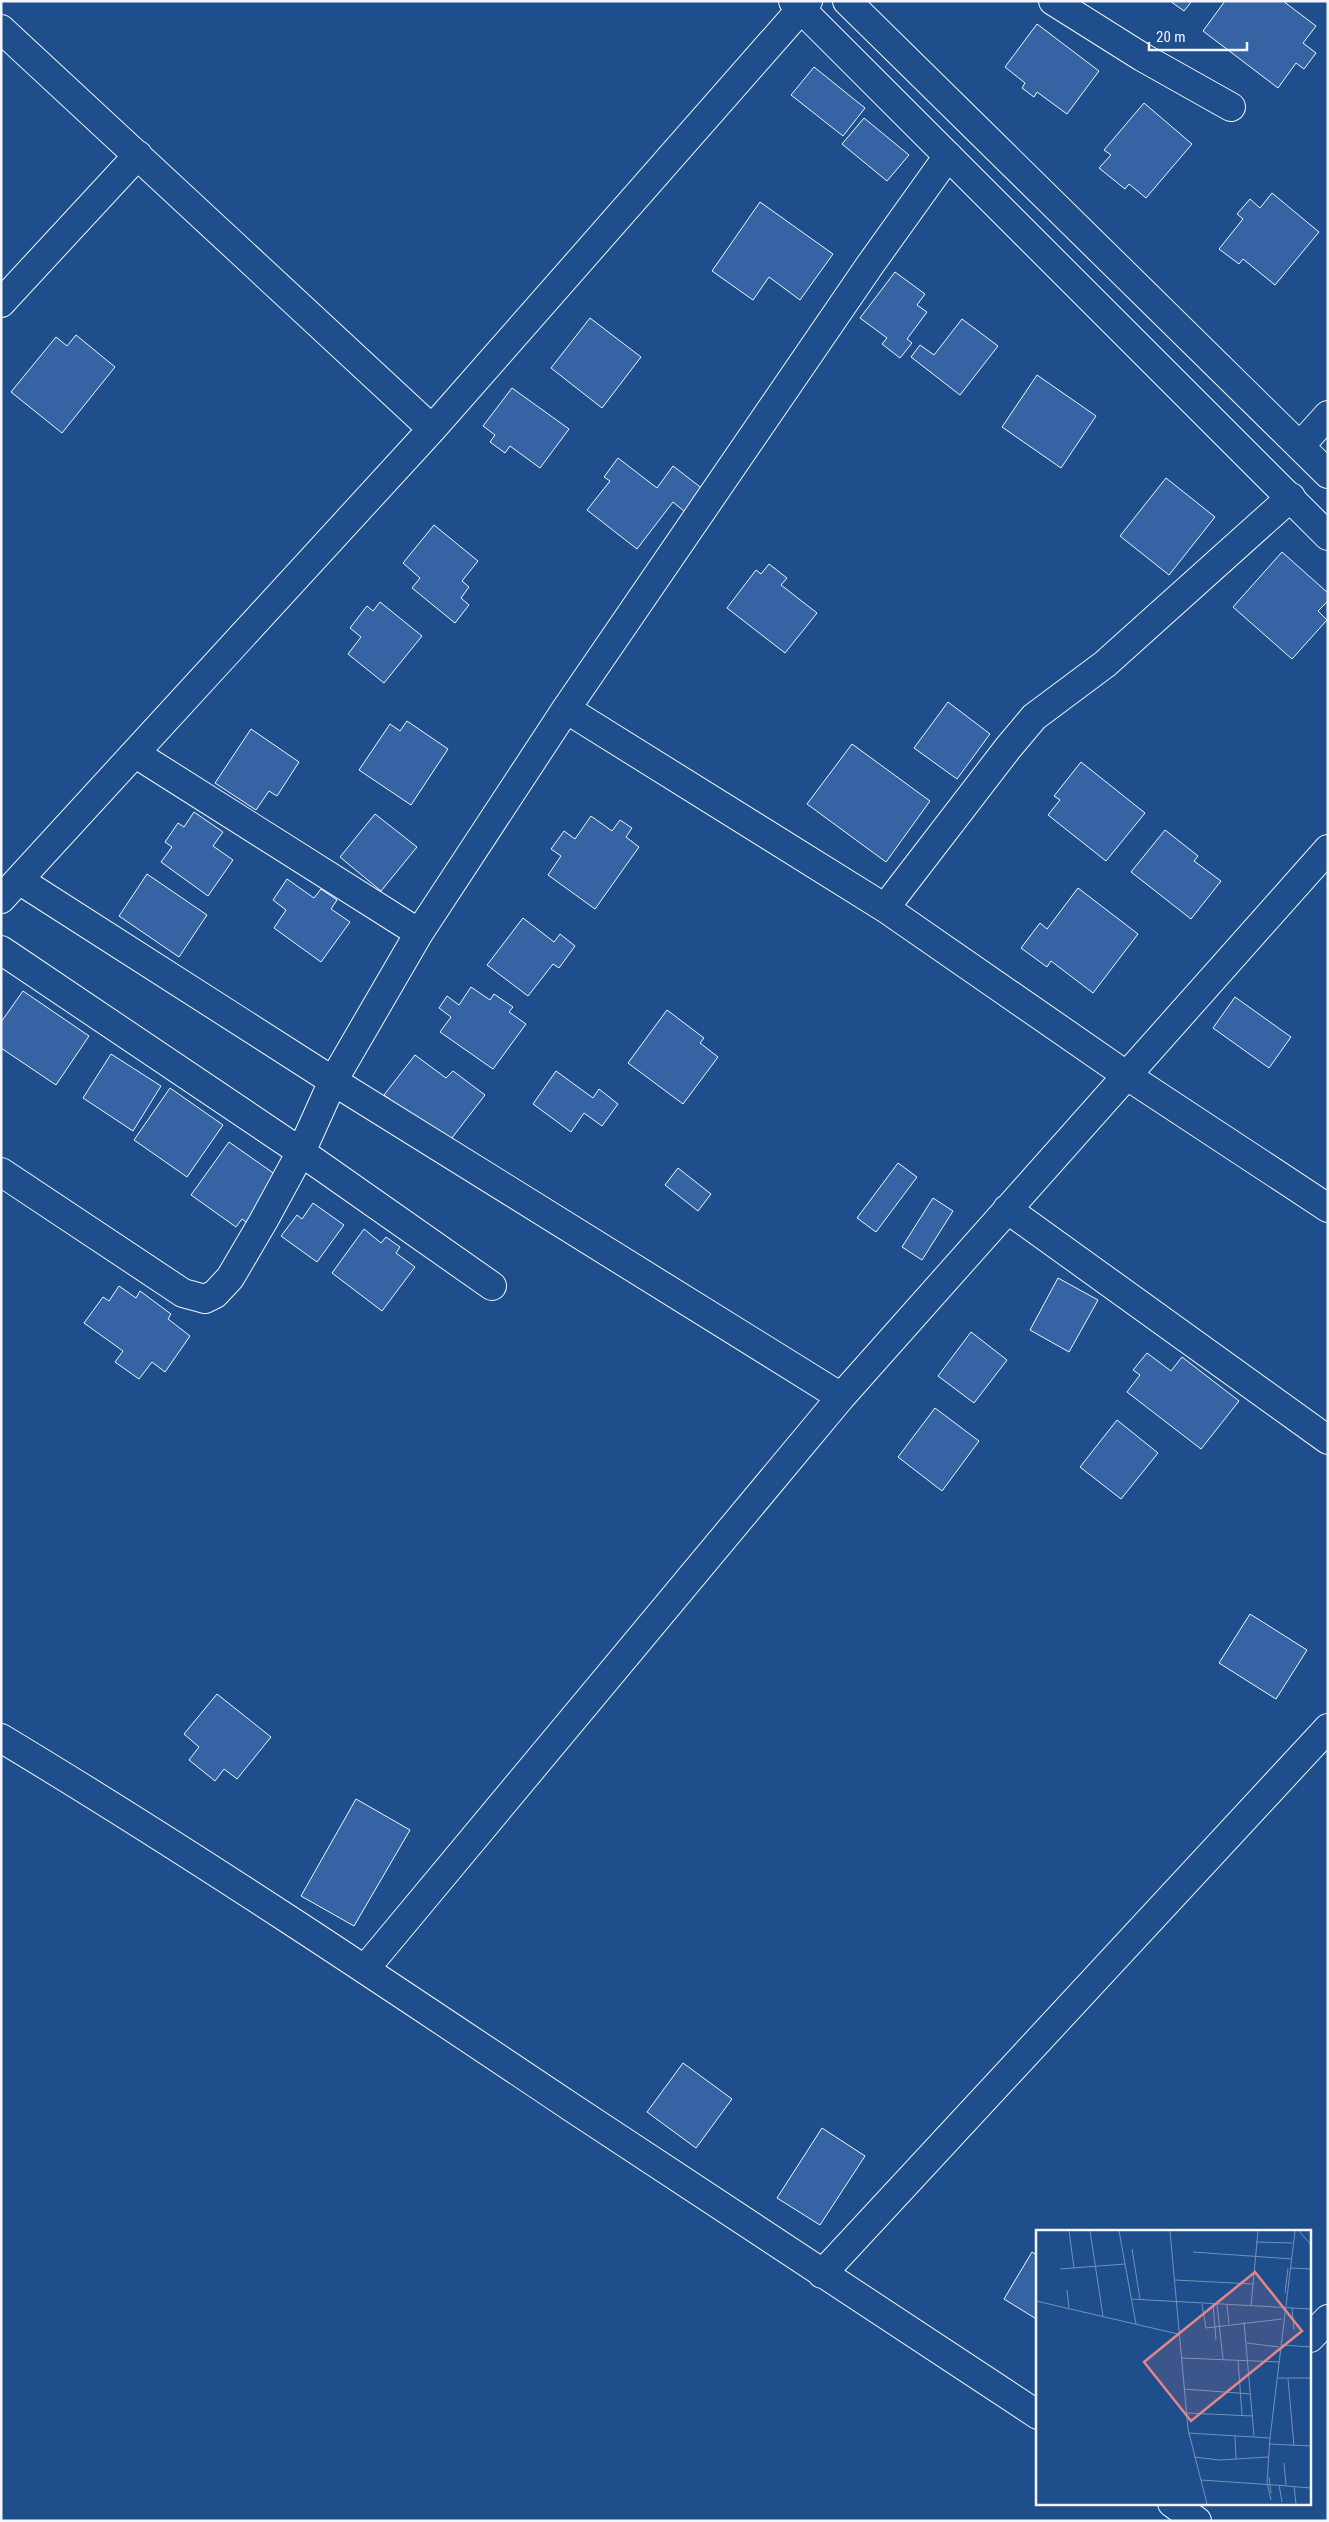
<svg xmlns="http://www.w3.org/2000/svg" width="1329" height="2522" viewBox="0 0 1329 2522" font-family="'Roboto Condensed',sans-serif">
	<rect width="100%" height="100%" fill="#1f4e8c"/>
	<path fill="#3563a3" stroke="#f2f6ff" d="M 1170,1 L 1192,1 L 1184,11 Z
		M 1225,1 L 1283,1 L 1316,26 L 1303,43 L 1316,53 L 1304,69 L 1296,63 L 1278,88 L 1203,31 Z
		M 1037,24 L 1099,71 L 1067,114 L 1037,92 L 1034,97 L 1022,88 L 1025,83 L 1005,67 Z
		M 814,67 L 865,108 L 843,136 L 791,95 Z
		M 1144,103 L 1192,144 L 1146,198 L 1129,184 L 1125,189 L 1099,168 L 1111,155 L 1104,150 Z
		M 864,118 L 909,155 L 887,181 L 842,144 Z
		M 1272,193 L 1319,232 L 1275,285 L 1243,259 L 1239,264 L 1219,249 L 1243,219 L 1237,214 L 1250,199 L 1260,208 Z
		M 760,202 L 833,254 L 800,300 L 769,277 L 753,300 L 712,271 Z
		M 895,272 L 925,294 L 917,305 L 927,312 L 907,339 L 912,343 L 900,358 L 882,344 L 887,338 L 860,318 Z
		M 590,318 L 641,357 L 602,408 L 551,368 Z
		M 962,319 L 998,346 L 960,395 L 911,357 L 920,345 L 934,355 Z
		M 76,335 L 115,367 L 62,433 L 11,392 L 56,337 L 67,346 Z
		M 1037,375 L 1096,416 L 1061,468 L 1002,427 Z
		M 512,388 L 569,429 L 540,468 L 510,446 L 505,453 L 490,442 L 495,435 L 483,426 Z
		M 618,458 L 657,488 L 673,466 L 708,493 L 690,516 L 673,502 L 637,549 L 587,510 L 610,481 L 604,477 Z
		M 1166,478 L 1215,517 L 1169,575 L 1120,536 Z
		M 434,525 L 478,561 L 462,581 L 469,587 L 461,598 L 469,605 L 455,623 L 412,588 L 420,578 L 403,563 Z
		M 1282,552 L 1328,593 L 1328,601 L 1318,611 L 1327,620 L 1292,659 L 1233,607 Z
		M 769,564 L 787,578 L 781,585 L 817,613 L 785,653 L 727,608 L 756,570 L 761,574 Z
		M 380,602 L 422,636 L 384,683 L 348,654 L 361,637 L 350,628 L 367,606 L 373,611 Z
		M 948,702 L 990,734 L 957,779 L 914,748 Z
		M 407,721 L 448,749 L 411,805 L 359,770 L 390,724 L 400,731 Z
		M 251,729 L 299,762 L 277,796 L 269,791 L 256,810 L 215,783 Z
		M 852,744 L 930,801 L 886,862 L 807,804 Z
		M 1081,762 L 1145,813 L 1106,861 L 1048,815 L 1060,800 L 1054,796 Z
		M 194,812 L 223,832 L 213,846 L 233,860 L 208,896 L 161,862 L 172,847 L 165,842 L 178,823 L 184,827 Z
		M 375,814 L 417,847 L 381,891 L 340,857 Z
		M 591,816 L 612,831 L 620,820 L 632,828 L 626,837 L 639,847 L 595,909 L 548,875 L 561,856 L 551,849 L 564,831 L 575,839 Z
		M 1165,830 L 1198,856 L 1194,861 L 1221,881 L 1191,919 L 1131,872 Z
		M 147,874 L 207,915 L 179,957 L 119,916 Z
		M 287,879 L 314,898 L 321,889 L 337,900 L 331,909 L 350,922 L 321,962 L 274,928 L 286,910 L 273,900 Z
		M 1078,888 L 1138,934 L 1093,993 L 1051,961 L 1047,967 L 1021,948 L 1040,923 L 1047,929 Z
		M 523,918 L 554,942 L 560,934 L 575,946 L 559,968 L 553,964 L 528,996 L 487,965 Z
		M 471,987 L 490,1000 L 494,994 L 513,1007 L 509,1012 L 526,1024 L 493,1069 L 440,1032 L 451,1017 L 439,1008 L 447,996 L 459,1005 Z
		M 23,991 L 89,1036 L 56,1085 L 1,1048 L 1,1022 Z
		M 1235,997 L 1291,1037 L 1269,1068 L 1213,1028 Z
		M 667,1010 L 704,1038 L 700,1043 L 718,1057 L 683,1104 L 628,1063 Z
		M 111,1054 L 161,1086 L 133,1131 L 83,1098 Z
		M 415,1055 L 446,1078 L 453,1071 L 485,1095 L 448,1143 L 384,1095 Z
		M 556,1071 L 593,1098 L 599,1089 L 618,1104 L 602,1126 L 584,1113 L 571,1132 L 533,1104 Z
		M 170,1088 L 223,1125 L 187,1177 L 134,1140 Z
		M 229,1142 L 279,1177 L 253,1227 L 242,1219 L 236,1227 L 191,1195 Z
		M 898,1163 L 917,1177 L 876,1232 L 857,1218 Z
		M 678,1168 L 711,1194 L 698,1211 L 665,1185 Z
		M 933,1198 L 953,1211 L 922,1260 L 902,1247 Z
		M 313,1203 L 344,1225 L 317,1262 L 281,1236 L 297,1215 L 302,1219 Z
		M 364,1229 L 381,1243 L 386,1237 L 400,1247 L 396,1253 L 415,1267 L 382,1311 L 332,1273 Z
		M 1058,1278 L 1098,1300 L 1069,1352 L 1030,1330 Z
		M 119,1286 L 136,1298 L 140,1291 L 171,1314 L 168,1319 L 190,1336 L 165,1372 L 152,1362 L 139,1379 L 115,1362 L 123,1351 L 84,1323 L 103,1297 L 109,1301 Z
		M 971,1332 L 1007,1360 L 974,1403 L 938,1376 Z
		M 1147,1353 L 1171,1371 L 1182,1357 L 1239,1401 L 1201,1449 L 1127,1392 L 1140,1375 L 1133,1370 Z
		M 935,1408 L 979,1441 L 942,1491 L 898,1457 Z
		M 1117,1420 L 1158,1453 L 1121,1499 L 1080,1467 Z
		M 1250,1614 L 1307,1650 L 1276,1699 L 1219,1663 Z
		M 217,1694 L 271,1737 L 237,1779 L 224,1769 L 215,1781 L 189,1760 L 199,1747 L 184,1734 Z
		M 356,1799 L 410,1830 L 354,1926 L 301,1896 Z
		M 683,2063 L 732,2099 L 696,2148 L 647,2112 Z
		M 822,2128 L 865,2156 L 820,2225 L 777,2198 Z
		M 1032,2252 L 1038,2256 L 1038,2320 L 1004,2299 Z"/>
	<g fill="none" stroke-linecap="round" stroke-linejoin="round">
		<defs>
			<path id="minor" d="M 1053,1 L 1142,57 L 1231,107
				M 1,29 L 432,429
				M 1,303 L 138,155
				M 1300,446 L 1328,415
				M 566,709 L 885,908 L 1126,1075 L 1328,1208
				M 136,754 L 419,933
				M 19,880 L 333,1081 L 841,1397
				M 1,899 L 432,429 L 808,1
				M 885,908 L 1008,748 L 1034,717 L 1105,664 L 1291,497
				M 1,950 L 301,1152 L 492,1286
				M 1,1172 L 183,1293 L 205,1299 L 215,1294 L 230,1278 L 264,1220 L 301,1152 L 333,1081 L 419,933 L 566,709 L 870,265 L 948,156
				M 1007,1209 L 1328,1440
				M 1,1738 C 195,1855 383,1981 571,2107 C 726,2210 881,2313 1038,2415
				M 365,1969 L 841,1397 L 1328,849
				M 822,2274 L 1328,1728
				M 1310,2338 L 1328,2319
				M 1172,2503 L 1197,2521"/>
			<path id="secondary" d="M 793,1 L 1328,536
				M 847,1 L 1328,474"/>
		</defs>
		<use href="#minor" stroke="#f2f6ff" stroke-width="30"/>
		<use href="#secondary" stroke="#f2f6ff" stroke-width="30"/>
		<use href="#minor" stroke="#1f4e8c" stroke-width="28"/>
		<use href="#secondary" stroke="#1f4e8c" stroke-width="28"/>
	</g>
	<g transform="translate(1036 2230)">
		<rect width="275" height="275" fill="#1f4e8c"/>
		<path fill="none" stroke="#7391ba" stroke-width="1" d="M 33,1 L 38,38M 54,1 L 67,86M 83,1 L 100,94M 134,1 L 152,199 L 171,274M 263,1 L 275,15M 220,12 L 256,13M 96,19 L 104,69M 157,22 L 256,29M 255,38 L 275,39M 24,39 L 89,34M 139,50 L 217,54M 31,60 L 33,78M 249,63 L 252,38M 95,69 L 275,79M 0,71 L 142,104M 166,74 L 170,98 L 246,89M 177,74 L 180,110M 181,74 L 187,129M 191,75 L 193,94M 215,76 L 222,1M 256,78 L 258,100M 208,92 L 218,206M 211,113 L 243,117M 246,115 L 275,117M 145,128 L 244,132M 202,130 L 206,185M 242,148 L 275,148M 252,149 L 258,216M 148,159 L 215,164M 151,183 L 217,186M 152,203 L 234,208M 199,206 L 200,229M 233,214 L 275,216M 158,227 L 184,230 L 232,227M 248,233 L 250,255M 233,247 L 235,263M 165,250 L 239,255M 239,255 L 275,258M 243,255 L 246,272M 258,256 L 260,274M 235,270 L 231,253 L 234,208 L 259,1"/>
		<path fill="#e38589" fill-opacity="0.15" stroke="#e38589" stroke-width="2.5" d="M 219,42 L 266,101 L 155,191 L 108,132 Z"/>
		<rect width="275" height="275" fill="none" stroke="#f2f6ff" stroke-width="2.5"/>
	</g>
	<rect width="1329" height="2522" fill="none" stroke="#f2f6ff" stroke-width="5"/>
	<path d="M1149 42v8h98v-8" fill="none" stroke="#f2f6ff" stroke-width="2.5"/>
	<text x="1156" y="42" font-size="15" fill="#f2f6ff" stroke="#1f4e8c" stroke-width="4" paint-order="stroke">20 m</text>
</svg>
